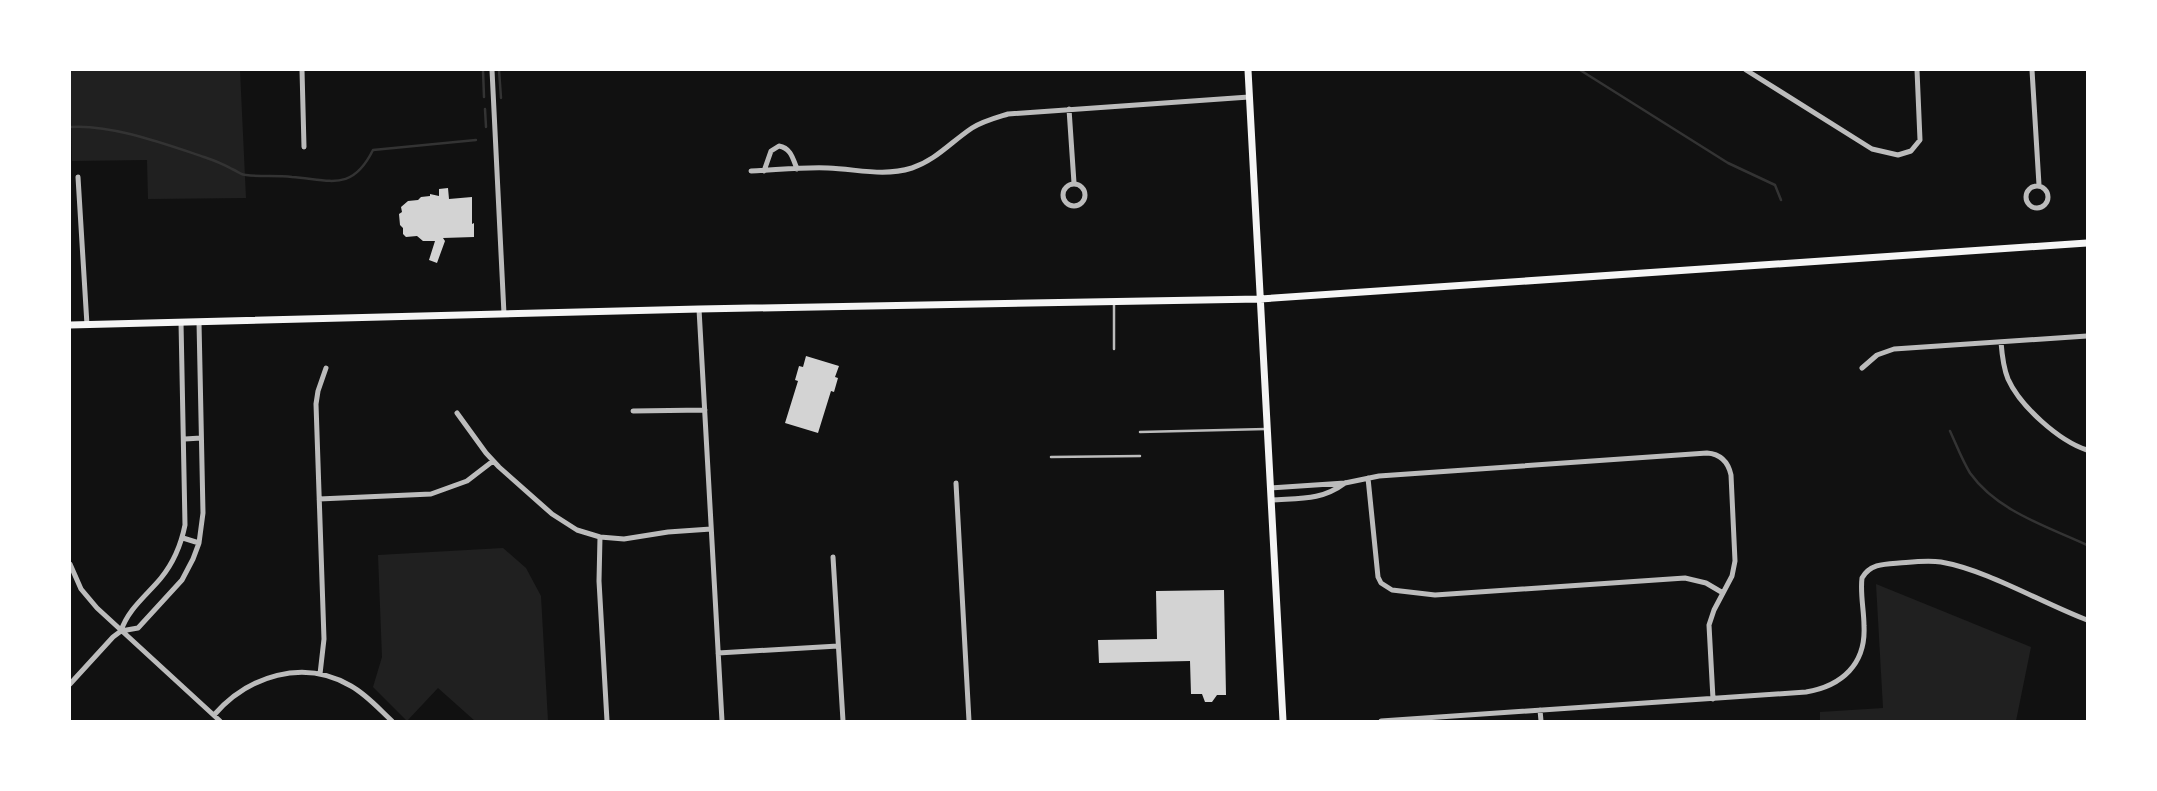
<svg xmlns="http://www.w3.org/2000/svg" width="2157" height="791" viewBox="0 0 2157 791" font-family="Lato,sans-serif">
	<rect width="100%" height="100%" fill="#111"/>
	<path fill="#202020" d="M 70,70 L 240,70 L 246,198 L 148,199 L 147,160 L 72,161 Z
		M 503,548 L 526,568 L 541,596 L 548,721 L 475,721 L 438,688 L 407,721 L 373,687 L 382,657 L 378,555 Z
		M 1876,584 L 2031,647 L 2016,721 L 1820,721 L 1820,712 L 1883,708 Z"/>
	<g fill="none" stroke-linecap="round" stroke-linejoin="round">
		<path stroke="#333" stroke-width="2.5" d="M 483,70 L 484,97
			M 499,70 L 501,98
			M 1580,70 L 1728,163 L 1775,185 L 1781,200
			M 485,109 L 486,127
			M 70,127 C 111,124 165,144 204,157 C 213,160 223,164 232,169 C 237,171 241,175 246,175 C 260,177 277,175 292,177 C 331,180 352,192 373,150 L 476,140
			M 1950,431 C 1956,444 1962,460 1970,473 C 1997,511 2046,526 2087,545"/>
	</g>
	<path fill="#d3d3d3" d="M 448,188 L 449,199 L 472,197 L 472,224 L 474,223 L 474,237 L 443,238 L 445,241 L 437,263 L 429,260 L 435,241 L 423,241 L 417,236 L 406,237 L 403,234 L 403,228 L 400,225 L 399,214 L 402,212 L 401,207 L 408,201 L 418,200 L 421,197 L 430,196 L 430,194 L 439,196 L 439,189 Z
		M 806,356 L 839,366 L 835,377 L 838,378 L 834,392 L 831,391 L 818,433 L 785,423 L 798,381 L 795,380 L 799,366 L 803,367 Z
		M 1224,590 L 1226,695 L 1217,695 L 1212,702 L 1205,702 L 1202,694 L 1191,694 L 1190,661 L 1099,663 L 1098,640 L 1157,639 L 1156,591 Z"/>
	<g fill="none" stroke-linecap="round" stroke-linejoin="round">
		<path stroke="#bcbcbc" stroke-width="2.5" d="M 1114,304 L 1114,349
			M 1140,432 L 1266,429
			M 1051,457 L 1140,456"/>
		<path stroke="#bcbcbc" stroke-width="5" d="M 302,70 L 304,147
			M 492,70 L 504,314
			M 1746,70 L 1872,149 L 1898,155 L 1911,151 L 1920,140 L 1917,70
			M 2032,70 L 2039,185
			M 1069,109 L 1074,183
			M 751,171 C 776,170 802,167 828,168 C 857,169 883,177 912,168 C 936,160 951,142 972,128 C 983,121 995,118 1008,114 L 1249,97
			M 764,171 L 771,151 L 779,146 C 791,148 793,159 797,169
			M 78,177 L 87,325
			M1063 195a11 11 0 1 1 22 0a11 11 0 1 1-22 0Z
			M2026 197a11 11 0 1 1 22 0a11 11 0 1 1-22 0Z
			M 699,309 L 722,721
			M 181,322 L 185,525 C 181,545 174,562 161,578 C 147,595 128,609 121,631 L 138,628 L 182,580 L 193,559 L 199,543 L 203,513 L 199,322
			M 2001,342 C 2002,355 2003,367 2008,379 C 2020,406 2059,441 2087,450
			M 1862,368 L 1877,355 L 1894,349 L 2087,336
			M 633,411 L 705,410
			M 457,413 L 486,453 L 499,467 L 552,514 L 577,530 L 600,537 L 624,539 L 668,532 L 711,529
			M 185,439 L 201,438
			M 1368,478 L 1378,577 L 1381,583 L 1392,590 L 1435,595 L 1685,578 L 1706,583 L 1723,593
			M 956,483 L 969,721
			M 1270,488 L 1345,483 L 1379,476 L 1707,453 C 1720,454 1728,461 1731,475 L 1735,561 L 1732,576 L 1714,610 L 1709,625 L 1713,699
			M 319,499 L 431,494 L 467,481 L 493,461
			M 1271,500 C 1299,498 1321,501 1345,483
			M 600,537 L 599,581 L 607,721
			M 183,538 L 199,543
			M 833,557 L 843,721
			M 70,564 L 81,589 L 97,608 L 220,721
			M 718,653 L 838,646
			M 320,674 L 324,639 L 316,404 L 318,391 L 326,368
			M 70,684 L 113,637 L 121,631
			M 1540,710 L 1541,721
			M 214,715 C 248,676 303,658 351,686 C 367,695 379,709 392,721
			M 1381,721 L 1806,692 C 1842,686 1866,664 1864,626 C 1864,610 1860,594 1862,578 C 1870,564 1884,564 1899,563 C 1912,562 1927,560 1941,562 C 1987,570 2042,603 2087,620"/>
		<path stroke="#f5f5f5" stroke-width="7" d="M 1248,70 L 1283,721
			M 70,325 L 699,309 L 1260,299 L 2087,243"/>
	</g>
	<rect width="2157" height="791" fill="none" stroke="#ffffff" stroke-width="142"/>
</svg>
